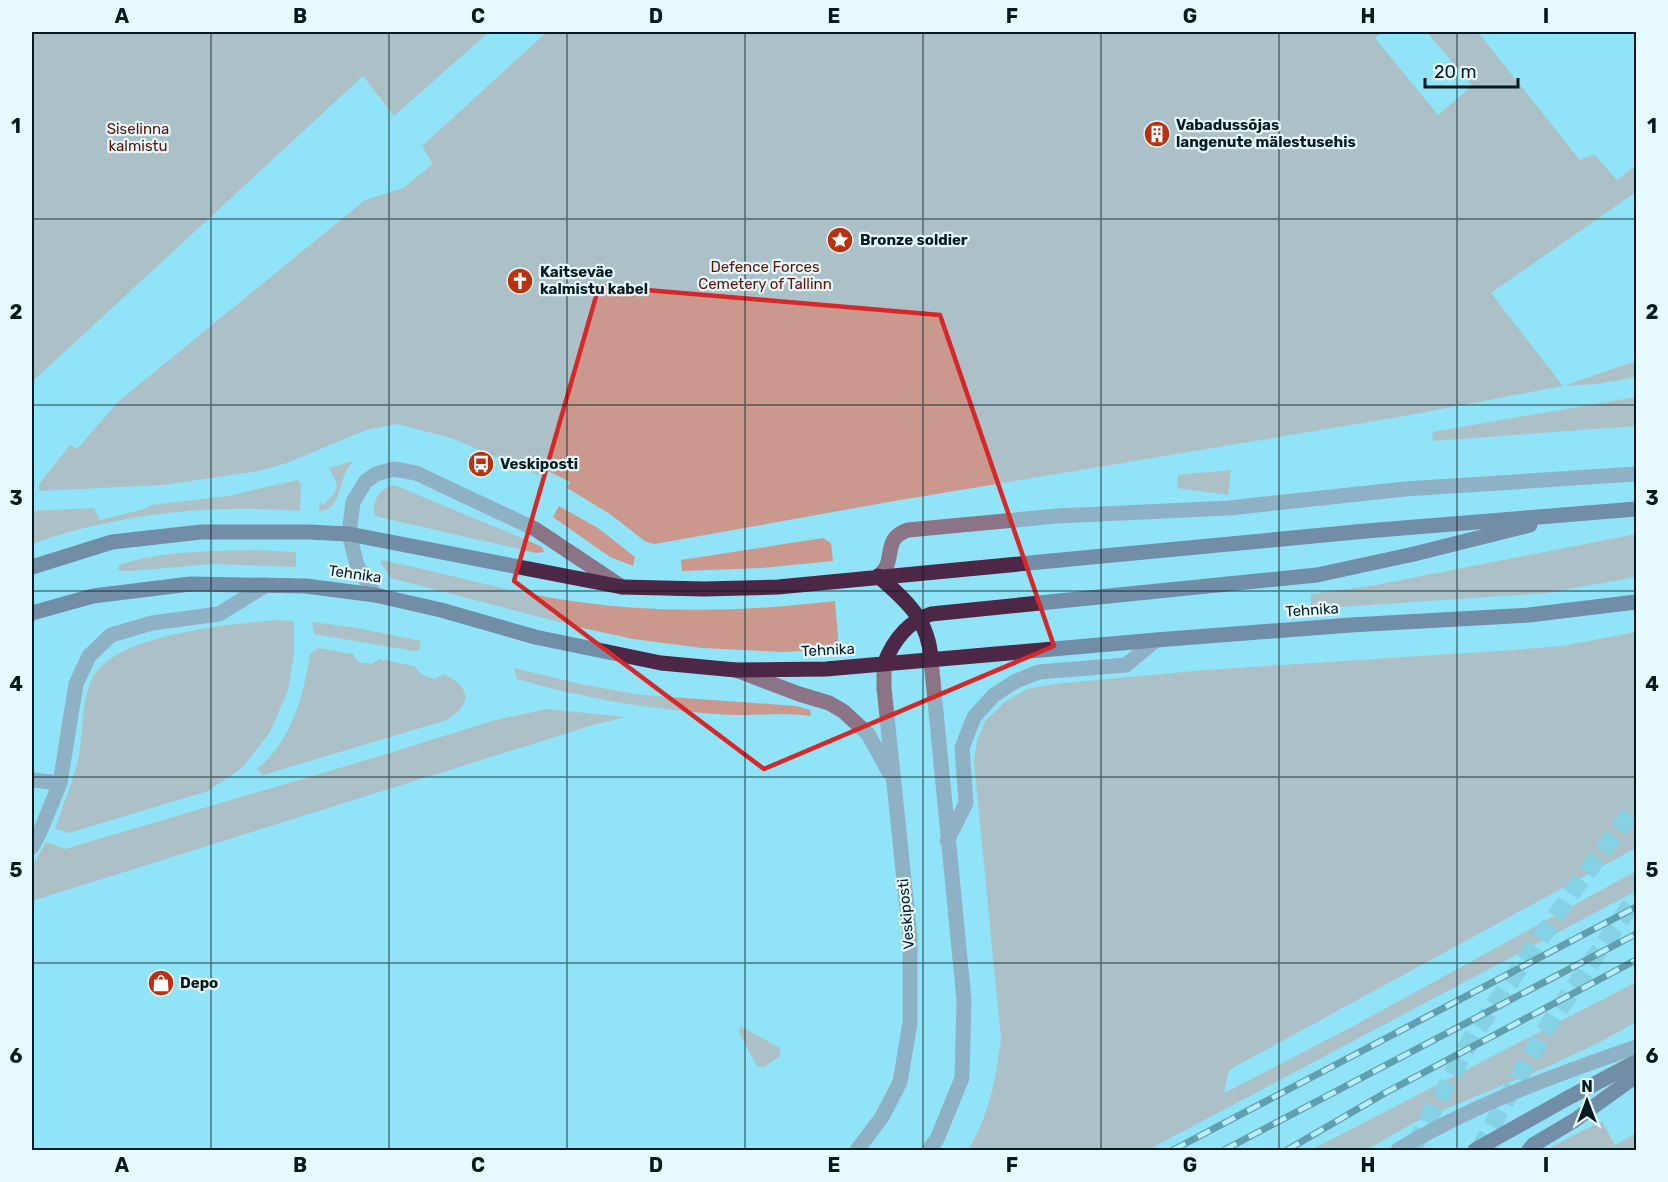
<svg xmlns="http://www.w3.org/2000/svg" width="1668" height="1182" viewBox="0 0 1668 1182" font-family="Rubik,sans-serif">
	<rect width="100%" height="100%" fill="#91e4f7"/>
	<path fill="#ca988c" d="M 32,32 L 489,32 L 394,116 L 363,76 L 32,382 Z
		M 547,32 L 1382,32 L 1375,38 L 1438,115 L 1472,86 L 1427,32 L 1478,32 L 1580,160 L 1594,154 L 1617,180 L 1636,165 L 1636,192 L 1491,293 L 1563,386 L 1636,361 L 1636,377 L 1598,384 L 1563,386 L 1399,417 L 883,503 L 655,544 L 646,542 L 610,514 L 567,488 L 570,482 L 546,470 L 541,476 L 451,438 L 397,424 L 366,430 L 287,463 L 259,471 L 163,485 L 39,491 L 39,484 L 70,445 L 77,449 L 119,401 L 365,200 L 403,188 L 433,164 L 422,146 Z
		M 1636,397 L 1636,426 L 1433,441 L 1432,432 Z
		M 354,461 C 336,477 345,508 319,512 L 320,502 L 324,505 L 335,492 L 337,485 L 329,468 Z
		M 1231,470 L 1228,495 L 1177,488 L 1178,475 Z
		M 297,480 L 301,484 L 300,511 C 211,504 116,514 32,544 L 32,511 L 94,508 L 100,520 L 144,509 L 151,505 L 228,496 Z
		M 394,485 L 529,541 L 542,547 L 544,552 L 536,553 L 375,516 C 371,501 379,489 394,485 Z
		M 559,506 L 598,528 L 635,557 L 633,566 L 610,557 L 553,517 Z
		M 1636,534 L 1636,577 L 1547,593 L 1311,609 L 1311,594 L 1376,585 Z
		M 823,538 L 831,543 L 833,561 L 761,568 L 682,571 L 681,560 Z
		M 256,550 L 296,552 L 296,567 L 212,564 L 131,571 L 122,571 L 118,569 L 119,565 C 158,551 215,551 256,550 Z
		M 381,560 C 440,572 498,589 558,599 C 650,614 743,612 835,601 L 839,649 L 783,652 L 702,648 L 633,639 L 578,627 L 391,578 L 380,562 Z
		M 276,620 L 294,621 L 294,653 L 288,690 L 270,732 L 243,767 L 208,791 L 69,833 L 55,829 C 61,809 70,789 76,768 C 84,742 80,713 89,686 C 105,633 230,625 276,620 Z
		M 312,622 L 357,628 L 421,641 L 419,650 L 414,651 L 314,634 Z
		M 1636,632 L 1636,848 L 1229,1070 L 1224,1093 L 1348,1029 L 1636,871 L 1636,891 L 1148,1150 L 968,1150 C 989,1116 996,1079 1001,1039 L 974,762 L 977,741 L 985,721 L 1006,701 L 1027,689 L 1054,684 L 1205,670 L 1513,650 L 1562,646 Z
		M 318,648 L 353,654 L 358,662 L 372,664 L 379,659 L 414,666 L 422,675 L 435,679 L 443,674 C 471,686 473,704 447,720 L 263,775 L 257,769 C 291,742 304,695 310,654 Z
		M 514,668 L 585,685 L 642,695 L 796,706 L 810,710 L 811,716 C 779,712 747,717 715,714 C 648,709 581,698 517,679 Z
		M 548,709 L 626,717 L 593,725 L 32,901 L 32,867 L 46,842 L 65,849 L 380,756 L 495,720 Z
		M 1636,982 L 1636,1022 L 1600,1042 L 1549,1066 L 1417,1121 L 1366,1150 L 1311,1150 Z
		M 740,1026 L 780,1048 L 780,1056 L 764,1067 L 757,1066 L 739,1033 Z
		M 1602,1121 L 1615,1145 L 1636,1133 L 1636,1150 L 1548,1150 L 1553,1146 Z"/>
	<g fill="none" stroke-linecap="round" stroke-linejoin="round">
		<path stroke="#75bccc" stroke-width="18" stroke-dasharray="18 9" stroke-linecap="butt" d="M 1414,1146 L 1474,1034 L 1581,880 L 1636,807
			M 1479,1150 L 1543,1033 L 1636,897"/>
		<path stroke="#8b7486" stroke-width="15" d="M 878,576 C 898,563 880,539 908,530 L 1057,516 L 1229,508 L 1405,489 L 1636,474
			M 375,595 L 357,565 L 349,534 L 353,502 L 366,481 L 376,474 L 394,469 L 416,473 L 535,529 L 622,587
			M 736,670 L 799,694 L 829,703 L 843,711 L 868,734 L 889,772
			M 32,780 L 60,783
			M 947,841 L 966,803 L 962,748 L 974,717 L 994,695 L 1016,681 L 1039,672 L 1126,665 L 1156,640
			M 32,847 L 40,832 L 60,783 L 76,684 L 89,656 L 111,635 L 152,623 L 219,614 L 266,585
			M 857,1150 L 882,1117 L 900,1082 L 910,1023 L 910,937 L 884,688 L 884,664
			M 929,1150 L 937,1139 L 962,1078 L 964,1000 L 931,660
			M 1398,1150 C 1472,1105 1555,1075 1636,1047"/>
		<path stroke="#4d2746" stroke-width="15" d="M 32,567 L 112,542 L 201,532 L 308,532 L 349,534 L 622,587 L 704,589 L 778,587 L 1366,531 L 1636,509
			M 878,576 C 907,601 929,620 931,660
			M 32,613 L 93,596 L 190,584 L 306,586 L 375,595 L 441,610 L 535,637 L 661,663 L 736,670 L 826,669 L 1156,640 L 1351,625 L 1529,615 L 1636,602
			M 884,664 C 893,641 907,622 931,614 L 1317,575 L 1414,554 L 1530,525
			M 1475,1150 L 1566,1099 L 1636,1062
			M 1529,1150 L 1533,1145 L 1575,1120 L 1636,1076"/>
		<defs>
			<path id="rail" d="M 1173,1150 L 1636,907
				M 1224,1150 L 1636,934
				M 1287,1150 L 1385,1093 L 1636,960"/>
		</defs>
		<use href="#rail" stroke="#264c55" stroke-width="7"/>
		<use href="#rail" stroke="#e7faff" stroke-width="4.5" stroke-dasharray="14" stroke-linecap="butt"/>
	</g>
	<path d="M0 0H1668V1182H0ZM 599,286 L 940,315 L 1054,646 L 764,769 L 514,581 Z" fill="#91e4f7" fill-opacity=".55" fill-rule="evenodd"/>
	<path fill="none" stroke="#d62828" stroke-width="4.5" stroke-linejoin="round" d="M 599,286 L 940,315 L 1054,646 L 764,769 L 514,581 Z"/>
	<path fill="none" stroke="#031b20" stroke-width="1.5" stroke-opacity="0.55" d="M 211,32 L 211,1150M 389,32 L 389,1150M 567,32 L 567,1150M 745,32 L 745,1150M 923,32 L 923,1150M 1101,32 L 1101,1150M 1279,32 L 1279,1150M 1457,32 L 1457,1150M 32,219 L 1636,219M 32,405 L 1636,405M 32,591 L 1636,591M 32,777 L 1636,777M 32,963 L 1636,963"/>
	<defs>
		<symbol id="building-disc" viewBox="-11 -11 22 22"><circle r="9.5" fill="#bb310e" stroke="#e7faff"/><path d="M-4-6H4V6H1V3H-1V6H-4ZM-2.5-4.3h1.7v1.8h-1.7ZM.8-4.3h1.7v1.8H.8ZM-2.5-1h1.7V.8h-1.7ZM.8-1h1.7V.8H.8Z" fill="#fff"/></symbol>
		<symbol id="sight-disc" viewBox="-11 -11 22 22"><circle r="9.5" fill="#bb310e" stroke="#e7faff"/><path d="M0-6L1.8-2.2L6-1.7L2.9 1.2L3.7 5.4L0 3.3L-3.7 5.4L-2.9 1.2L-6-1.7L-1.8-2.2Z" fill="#fff"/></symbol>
		<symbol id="church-disc" viewBox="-11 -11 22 22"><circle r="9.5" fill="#bb310e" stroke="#e7faff"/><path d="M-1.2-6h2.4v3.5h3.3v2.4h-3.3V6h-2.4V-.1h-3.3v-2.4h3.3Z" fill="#fff"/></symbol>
		<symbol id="bus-disc" viewBox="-11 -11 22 22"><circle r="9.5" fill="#bb310e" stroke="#e7faff"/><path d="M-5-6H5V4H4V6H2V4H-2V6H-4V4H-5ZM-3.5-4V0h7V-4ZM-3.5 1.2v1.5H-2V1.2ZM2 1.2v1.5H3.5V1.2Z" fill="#fff"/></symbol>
		<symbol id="shop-disc" viewBox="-11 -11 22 22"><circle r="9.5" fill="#bb310e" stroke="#e7faff"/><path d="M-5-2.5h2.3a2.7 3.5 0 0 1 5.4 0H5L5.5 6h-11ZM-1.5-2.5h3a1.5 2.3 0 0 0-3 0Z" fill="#fff"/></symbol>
	</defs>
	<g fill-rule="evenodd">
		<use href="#building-disc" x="1142" y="119" width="30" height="30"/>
		<use href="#sight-disc" x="825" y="225" width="30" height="30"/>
		<use href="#church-disc" x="505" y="266" width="30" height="30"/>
		<use href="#bus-disc" x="466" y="449" width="30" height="30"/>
		<use href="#shop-disc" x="146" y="968" width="30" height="30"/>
	</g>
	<g text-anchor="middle" stroke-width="4.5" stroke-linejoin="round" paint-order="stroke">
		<g font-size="15" font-weight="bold" fill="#031b20" stroke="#e7faff" text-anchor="start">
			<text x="1176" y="130">Vabadussõjas<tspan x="1176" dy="17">langenute mälestusehis</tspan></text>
			<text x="860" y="245">Bronze soldier</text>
			<text x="540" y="277">Kaitseväe<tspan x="540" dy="17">kalmistu kabel</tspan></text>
			<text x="500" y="469">Veskiposti</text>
			<text x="180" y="988">Depo</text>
		</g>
		<g font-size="15" fill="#611100" stroke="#e7faff">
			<text x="138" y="134">Siselinna<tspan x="138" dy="17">kalmistu</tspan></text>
			<text x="765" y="272">Defence Forces<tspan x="765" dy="17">Cemetery of Tallinn</tspan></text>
		</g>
		<g font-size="15" fill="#031b20" stroke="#e7faff">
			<text transform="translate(355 574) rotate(8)" y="5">Tehnika</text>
			<text transform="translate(1312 610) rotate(-4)" y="5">Tehnika</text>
			<text transform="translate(828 650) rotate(-3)" y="5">Tehnika</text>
			<text transform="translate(906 914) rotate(-95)" y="5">Veskiposti</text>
		</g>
	</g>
	<rect width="1668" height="1182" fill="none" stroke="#e7faff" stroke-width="66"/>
	<g transform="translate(1587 1101)" stroke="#e7faff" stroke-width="4.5" paint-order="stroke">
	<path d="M0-4.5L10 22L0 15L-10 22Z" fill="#031b20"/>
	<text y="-9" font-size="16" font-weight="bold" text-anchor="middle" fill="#031b20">N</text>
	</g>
	<path d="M1425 78v9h93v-9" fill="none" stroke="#031b20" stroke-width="3"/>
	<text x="1434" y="78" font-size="18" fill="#031b20" stroke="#e7faff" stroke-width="4.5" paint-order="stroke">20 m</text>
	<rect x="33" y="33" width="1602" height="1116" fill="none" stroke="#031b20" stroke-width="2"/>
	<g font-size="20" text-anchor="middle" font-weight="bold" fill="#031b20">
		<text x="122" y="23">A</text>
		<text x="300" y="23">B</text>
		<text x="478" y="23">C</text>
		<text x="656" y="23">D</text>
		<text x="834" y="23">E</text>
		<text x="1012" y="23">F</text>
		<text x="1190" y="23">G</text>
		<text x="1368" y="23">H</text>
		<text x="1546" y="23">I</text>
		<text x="16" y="133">1</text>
		<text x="1652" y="133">1</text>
		<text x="16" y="319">2</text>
		<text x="1652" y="319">2</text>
		<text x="16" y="505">3</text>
		<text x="1652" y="505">3</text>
		<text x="16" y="691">4</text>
		<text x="1652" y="691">4</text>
		<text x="16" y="877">5</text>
		<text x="1652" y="877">5</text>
		<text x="16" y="1063">6</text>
		<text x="1652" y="1063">6</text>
		<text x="122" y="1172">A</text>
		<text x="300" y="1172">B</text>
		<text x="478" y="1172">C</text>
		<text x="656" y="1172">D</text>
		<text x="834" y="1172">E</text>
		<text x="1012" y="1172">F</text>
		<text x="1190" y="1172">G</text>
		<text x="1368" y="1172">H</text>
		<text x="1546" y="1172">I</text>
	</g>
</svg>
